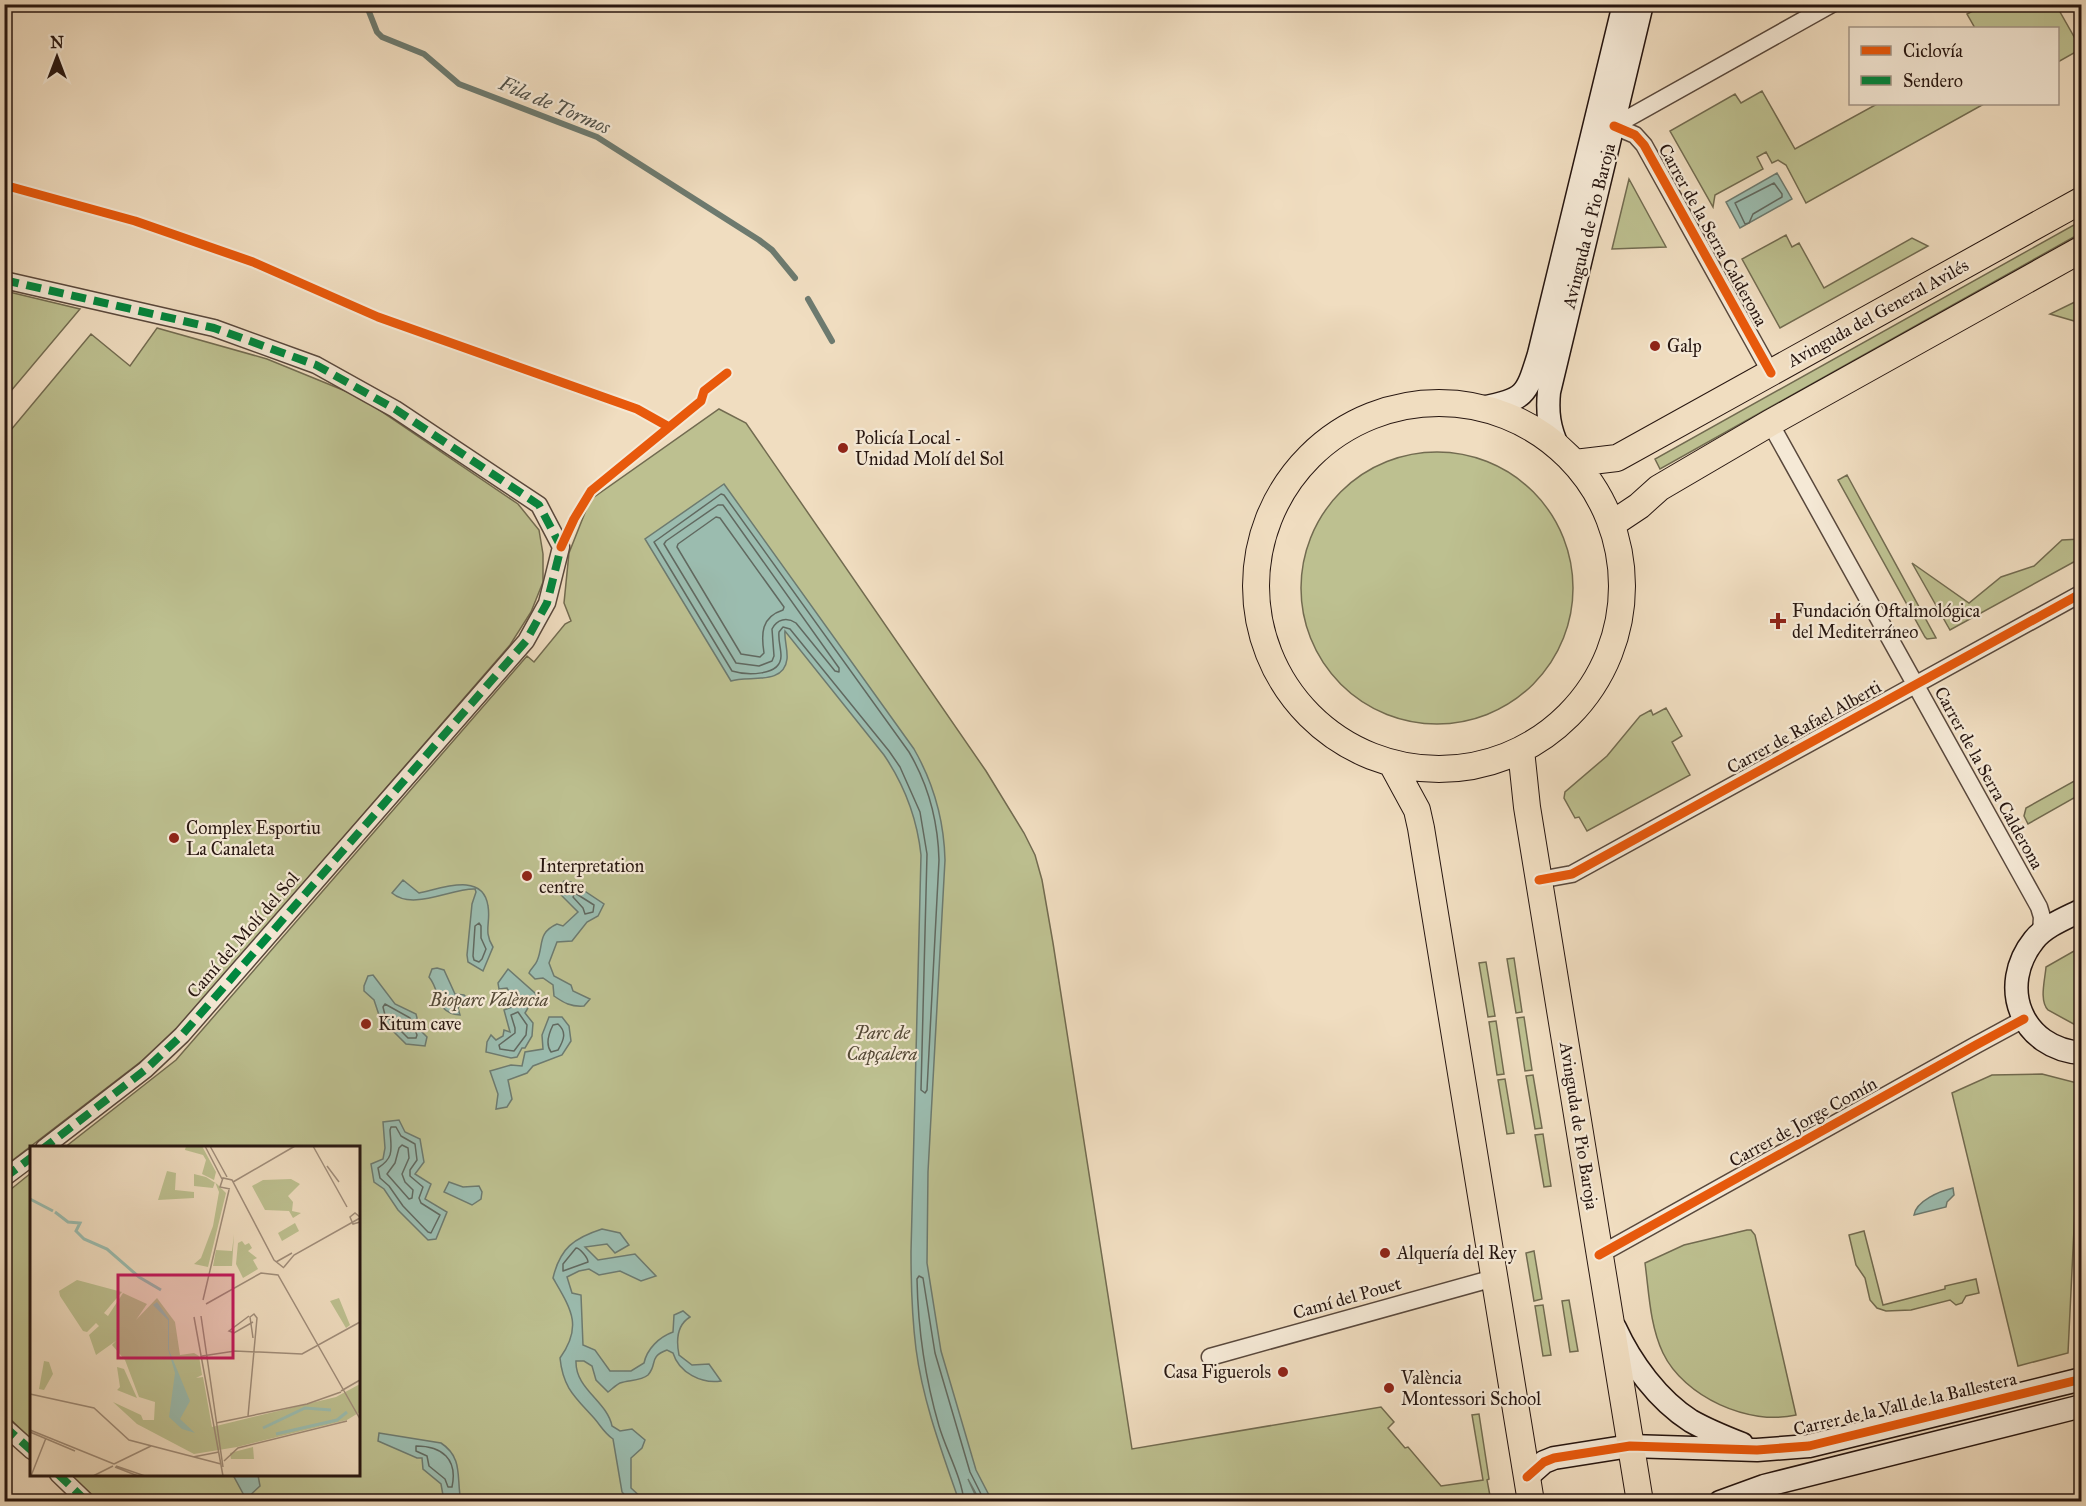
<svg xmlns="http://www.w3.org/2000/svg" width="2086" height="1506" viewBox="0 0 2086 1506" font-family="'IM FELL Great Primer',serif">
	<rect width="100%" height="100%" fill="#f0ddc0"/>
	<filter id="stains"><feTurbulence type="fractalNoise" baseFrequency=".00333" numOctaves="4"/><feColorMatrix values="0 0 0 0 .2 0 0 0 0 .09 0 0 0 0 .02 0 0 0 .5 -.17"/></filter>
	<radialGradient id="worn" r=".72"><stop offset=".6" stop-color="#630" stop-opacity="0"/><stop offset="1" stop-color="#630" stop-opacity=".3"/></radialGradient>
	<path fill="#bdc090" stroke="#726b50" stroke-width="1.5" d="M 1986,4 L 2056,5 L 2081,49 L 2058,62 L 2058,28 L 1975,28 L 1967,14 Z
		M 1762,91 L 1795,149 L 1877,104 L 1984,104 L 1806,203 L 1786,165 L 1778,160 L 1772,163 L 1766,152 L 1757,157 L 1763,169 L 1715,195 L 1713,207 L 1670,131 L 1735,94 L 1741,103 Z
		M 1629,179 L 1666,247 L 1612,249 Z
		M 2081,221 L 2081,233 L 1660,469 L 1655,459 Z
		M 1786,235 L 1792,247 L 1799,243 L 1824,288 L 1912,238 L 1928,246 L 1780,328 L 1742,259 Z
		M 5,291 L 80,309 L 5,398 L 4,291 Z
		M 2081,299 L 2081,323 L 2050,314 Z
		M 157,328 L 267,359 L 360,397 L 518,504 L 539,530 L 543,554 L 543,582 L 531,612 L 510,645 L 165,1043 L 5,1166 L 5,437 L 91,334 L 130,366 Z
		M 719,409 L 746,423 L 986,771 L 1024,833 L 1035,855 L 1042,880 L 1053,943 L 1132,1449 L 1381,1407 L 1394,1422 L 1388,1428 L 1405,1448 L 1408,1447 L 1441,1486 L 1483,1480 L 1472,1415 L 1479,1414 L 1489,1479 L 1487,1480 L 1491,1501 L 98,1501 L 70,1475 L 358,1474 L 358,1148 L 64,1148 L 176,1060 L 527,656 L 534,662 L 565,624 L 571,621 L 564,603 L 569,553 L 590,500 Z
		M1301 588a136 136 0 1 1 272 0a136 136 0 1 1-272 0Z
		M 1847,475 L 1936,638 L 1927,639 L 1925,637 L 1838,480 Z
		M 2081,539 L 2081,558 L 1950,630 L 1912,563 L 1969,603 L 2001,577 L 2034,566 L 2062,540 Z
		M 1666,708 L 1682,736 L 1672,742 L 1690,775 L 1587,831 L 1579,817 L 1575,818 L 1564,798 L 1565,792 L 1607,756 L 1640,716 L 1651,710 L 1653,715 Z
		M 2076,780 L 2081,794 L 2028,824 L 2024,816 L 2026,808 Z
		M 2081,947 L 2082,1027 L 2081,1028 L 2048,1010 C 2039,1000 2045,980 2046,967 Z
		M 1514,958 L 1522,1012 L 1516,1013 L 1507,959 Z
		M 1486,962 L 1495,1016 L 1488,1017 L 1479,963 Z
		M 1524,1017 L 1532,1070 L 1525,1071 L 1517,1018 Z
		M 1496,1021 L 1504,1074 L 1497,1075 L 1489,1022 Z
		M 2042,1074 L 2081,1084 L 2068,1353 L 2018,1366 L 1952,1093 L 1992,1075 Z
		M 1533,1075 L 1542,1128 L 1535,1129 L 1526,1076 Z
		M 1505,1079 L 1514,1133 L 1507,1134 L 1498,1080 Z
		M 1543,1134 L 1551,1186 L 1544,1187 L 1535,1135 Z
		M 31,1173 L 31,1439 L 4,1413 L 5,1194 Z
		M 1747,1230 L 1751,1230 L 1755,1235 L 1796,1415 C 1749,1426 1684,1397 1663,1353 C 1650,1326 1649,1293 1645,1263 L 1684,1245 Z
		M 1864,1231 L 1883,1305 L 1945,1289 L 1945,1286 L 1976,1279 L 1979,1293 L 1966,1296 L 1962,1303 L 1956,1305 L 1950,1300 L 1911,1310 L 1886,1311 L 1877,1308 L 1870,1300 L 1865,1278 L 1856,1265 L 1849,1235 Z
		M 1534,1251 L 1542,1299 L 1534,1301 L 1526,1253 Z
		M 1569,1300 L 1578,1351 L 1570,1352 L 1562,1301 Z
		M 1543,1305 L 1551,1355 L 1543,1356 L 1535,1306 Z"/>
	<path fill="#9bbcaf" stroke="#6d7a6f" stroke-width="1.5" d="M 1777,173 L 1792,199 L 1740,228 L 1726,202 Z
		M 724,484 L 914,749 C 934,784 944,819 945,860 L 928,1172 L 927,1263 L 941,1351 L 976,1470 L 992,1501 L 980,1501 L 968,1479 L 978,1501 L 959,1501 C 942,1452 923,1402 916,1349 C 912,1317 911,1284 911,1252 L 921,855 C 917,818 905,786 884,755 L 785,631 C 784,639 788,650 787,659 C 784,686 748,675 731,681 L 645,539 Z
		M 403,880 L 419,893 C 440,889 483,871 488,906 C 491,923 483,931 493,947 L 483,971 L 468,962 L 467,955 L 472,904 L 476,892 L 475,889 C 451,888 413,911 392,893 Z
		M 564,881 L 571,882 L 604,904 L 598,916 L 587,922 L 572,941 L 557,942 L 549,963 L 554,976 L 571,985 L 573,991 L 590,999 L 584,1006 C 571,1007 564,1003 554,996 L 553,985 L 543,978 L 535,979 L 529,973 C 531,968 535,966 537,961 C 544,945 537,933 557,924 L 563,926 L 578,912 L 560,894 L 559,888 Z
		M 437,968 L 444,970 L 455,994 L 464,995 L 466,997 L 458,1008 L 460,1015 C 434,1013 442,993 429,977 L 432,969 Z
		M 508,969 L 536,994 L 525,1013 L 533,1023 L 532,1036 L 525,1048 L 522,1048 L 517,1057 L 511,1058 L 486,1052 L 487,1042 L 491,1035 L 496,1040 L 503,1036 L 504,1030 L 510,1032 L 504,1010 L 515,1006 L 514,1000 L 507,988 L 499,989 L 498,983 Z
		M 373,975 L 395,1004 L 416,1014 L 420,1030 L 427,1037 L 425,1046 L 406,1044 L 380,1018 L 374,1000 L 364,991 L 364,986 L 368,976 Z
		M 549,1017 L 562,1017 L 569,1026 L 571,1041 L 562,1055 L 533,1066 L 527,1073 L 508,1080 L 512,1099 L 507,1107 L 496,1109 L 498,1094 L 490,1071 L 511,1065 L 522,1066 L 525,1052 L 543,1049 L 542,1035 Z
		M 399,1120 L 405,1132 L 420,1139 L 424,1162 L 415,1174 L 431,1184 L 425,1199 L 447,1212 L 436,1239 L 428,1240 L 398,1210 L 384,1189 L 374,1182 L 371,1164 L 383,1159 L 385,1148 L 383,1122 Z
		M 449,1182 L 463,1187 L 479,1186 L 482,1192 L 481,1199 L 472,1205 L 444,1192 Z
		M 1953,1188 L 1954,1195 L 1947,1202 L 1946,1207 L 1914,1215 C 1916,1201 1940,1191 1953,1188 Z
		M 602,1229 L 620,1233 L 629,1245 L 615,1253 L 607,1244 L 585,1247 L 598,1260 L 635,1254 L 656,1276 L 641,1281 L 620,1271 L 599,1275 L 589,1269 L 579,1271 L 567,1277 L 572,1293 L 581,1295 L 583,1345 L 595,1350 L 610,1371 L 631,1371 L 644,1363 C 647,1349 659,1337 673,1332 L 674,1315 L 683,1311 L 690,1317 C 677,1325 676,1340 679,1355 L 692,1365 L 709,1364 L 721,1381 C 702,1384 679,1373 673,1353 L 667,1350 C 648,1357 658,1364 648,1375 C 641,1381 629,1380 620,1383 C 616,1385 612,1389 608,1392 L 596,1380 L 592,1366 L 584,1361 L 576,1361 C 575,1389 607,1401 612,1426 L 620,1431 L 632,1429 L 645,1440 L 642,1448 L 631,1458 L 631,1488 L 645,1501 L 630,1501 L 622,1492 L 613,1439 C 604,1433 601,1426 594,1418 C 575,1397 563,1388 560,1358 C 583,1326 571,1309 553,1278 C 560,1248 574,1238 602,1229 Z
		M 379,1433 L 441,1443 C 464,1458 456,1479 461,1501 L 444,1501 L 441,1484 L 423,1469 L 422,1458 L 417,1458 L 378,1441 Z
		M 233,1475 L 258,1475 L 260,1486 L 246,1499 Z"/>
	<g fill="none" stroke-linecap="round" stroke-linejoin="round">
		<path stroke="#616960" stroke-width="1.5" d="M 1774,183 L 1782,194 L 1782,197 L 1753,214 L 1749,223 L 1745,224 L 1735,203 Z
			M 721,494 L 724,495 L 909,752 C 929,786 938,821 939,860 L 927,1090 L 925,1093 L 921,1090 L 927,854 L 920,812 L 900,767 L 889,751 L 790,629 L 783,627 L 779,632 C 778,640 781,648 781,656 C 781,677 745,675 732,671 L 654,542 Z
			M 718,505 L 723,505 L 839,668 L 839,672 L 835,671 L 796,623 C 787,617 777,619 772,629 L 774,656 L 772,661 L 759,666 L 736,663 L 664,544 L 666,541 Z
			M 716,517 L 720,518 L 784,607 L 783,610 C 761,617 761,634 764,653 L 760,657 L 741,654 L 677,547 L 678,544 Z
			M 575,893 L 594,905 L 593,912 L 585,914 L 583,908 L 573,897 Z
			M 479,923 L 481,926 L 481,938 L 486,949 L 482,959 L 479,962 L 474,960 L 473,956 L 475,926 Z
			M 385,1004 L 410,1018 L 417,1035 L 416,1038 L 408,1038 L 385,1015 L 383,1007 Z
			M 518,1012 L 527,1025 L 526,1035 L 514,1051 L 500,1049 L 499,1045 L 515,1033 L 515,1028 L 511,1015 Z
			M 558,1024 C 567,1032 564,1040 558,1050 L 551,1052 C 545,1044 549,1033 553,1025 Z
			M 391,1127 L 396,1127 L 401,1136 L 415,1144 L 417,1160 L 410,1170 L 410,1176 L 423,1187 L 419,1198 L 421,1203 L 440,1215 L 431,1233 L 428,1232 L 403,1206 L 389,1186 L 380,1178 L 378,1168 C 395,1157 391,1149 390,1130 Z
			M 402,1145 L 408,1148 L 409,1158 L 402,1174 L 405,1182 L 413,1190 L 412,1198 L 409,1199 L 387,1174 L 395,1163 L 399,1148 Z
			M 576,1248 C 580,1248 588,1258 588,1262 L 563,1271 L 563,1264 Z
			M 416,1446 C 442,1446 458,1459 452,1487 L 448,1487 L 445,1479 L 429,1466 L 427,1456 L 416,1451 Z
			M 964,1502 C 962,1478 946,1450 939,1426 C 925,1378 918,1329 917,1279 L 919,1276 L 923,1278 L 935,1353 L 970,1472 L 985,1502"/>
		<path stroke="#6d7a6f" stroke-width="6" d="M 366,4 L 377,32 L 382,37 L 424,54 L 459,84 L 597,137 L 759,240 L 772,250 L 795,278
			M 808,299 L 832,341"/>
		<defs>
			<path id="street" d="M 1614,126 L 1635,135 L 1644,145 L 1771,373
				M 1614,126 L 1832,4
				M 4,280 L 214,328 L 316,365 L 395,409 L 539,505 L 561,547 L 547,603 L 526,641 L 182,1035 L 145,1070 L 44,1148
				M 1770,423 L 2039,907 L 2042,917 L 2041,933
				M 1539,880 L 1572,874 L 2082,593
				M 4,1178 L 32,1157
				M 1599,1255 L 1976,1045 L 2024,1019
				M 1210,1357 L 1494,1278
				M 4,1426 L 32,1451
				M 58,1474 L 87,1502"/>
			<path id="secondary" d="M 1481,408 C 1526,399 1526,396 1539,354 L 1624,4
				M 1558,447 C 1549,428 1547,412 1549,392 L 1642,4
				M 2082,910 C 2066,918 2045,926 2034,940 C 1997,986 2021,1049 2082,1053
				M 1615,1328 C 1631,1363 1658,1400 1691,1421 C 1707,1430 1724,1437 1742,1444
				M 1527,1477 L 1544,1462 L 1554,1458 L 1630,1446 L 1757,1450 L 1809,1446 L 2082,1379
				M 1720,1502 L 1764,1486 L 2082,1406"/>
			<path id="primary" d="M1256 586a183 183 0 1 1 366 0a183 183 0 1 1-366 0Z
				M 1575,463 L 1617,458 L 2082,200
				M 1612,524 L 1639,506 L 1659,488 L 1770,423 L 2082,249
				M 1521,750 L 1527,807 L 1640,1502
				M 1392,764 L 1417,810 L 1421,828 L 1531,1502"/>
		</defs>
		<use href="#street" stroke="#59483c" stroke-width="19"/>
		<use href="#secondary" stroke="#271610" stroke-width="25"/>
		<use href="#primary" stroke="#271610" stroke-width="28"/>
		<use href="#street" stroke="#f5e9d6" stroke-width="16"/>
		<use href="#secondary" stroke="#f5e9d6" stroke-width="22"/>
		<use href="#primary" stroke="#f0ddc0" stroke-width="26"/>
		<path stroke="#00873e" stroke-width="8" stroke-dasharray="15 8" stroke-linecap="butt" d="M 4,280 L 214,328 L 316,365 L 395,409 L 539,505 L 561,547 L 547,603 L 526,641 L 182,1035 L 145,1070 L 44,1148
			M 4,1178 L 32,1157
			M 4,1426 L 32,1451
			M 58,1474 L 87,1502"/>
		<defs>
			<path id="cycleway" d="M 1614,126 L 1635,135 L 1644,145 L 1771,373
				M 4,185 L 135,221 L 253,262 L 378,317 L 637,409 L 669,427
				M 561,547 L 574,519 L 591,491 L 701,401 L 704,391 L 727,373
				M 1539,880 L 1572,874 L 2082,593
				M 1599,1255 L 1976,1045 L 2024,1019
				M 1527,1477 L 1544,1462 L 1554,1458 L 1630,1446 L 1757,1450 L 1809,1446 L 2082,1379"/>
		</defs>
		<use href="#cycleway" stroke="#f5e9d6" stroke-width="13"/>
		<use href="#cycleway" stroke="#e8590c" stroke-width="9"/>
	</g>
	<g fill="#8f2418" stroke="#f5e9d6" stroke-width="2">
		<circle cx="1655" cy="346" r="6"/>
		<circle cx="843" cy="448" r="6"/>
		<path d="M1775 612h6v6h6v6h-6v6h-6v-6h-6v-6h6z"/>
		<circle cx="174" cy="838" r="6"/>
		<circle cx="527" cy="876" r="6"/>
		<circle cx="366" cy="1024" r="6"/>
		<circle cx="1385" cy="1253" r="6"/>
		<circle cx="1283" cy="1372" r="6"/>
		<circle cx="1389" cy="1388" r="6"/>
	</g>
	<g text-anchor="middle" stroke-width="4.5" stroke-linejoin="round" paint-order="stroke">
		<g font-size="18" fill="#271610" stroke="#f5e9d6">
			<text transform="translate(1589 226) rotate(-76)" y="6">Avinguda de Pio Baroja</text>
			<text transform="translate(1713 235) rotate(61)" y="6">Carrer de la Serra Calderona</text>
			<text transform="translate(1878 313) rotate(-29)" y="6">Avinguda del General Avilés</text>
			<text transform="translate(1804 727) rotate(-29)" y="6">Carrer de Rafael Alberti</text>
			<text transform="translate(1989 778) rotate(61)" y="6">Carrer de la Serra Calderona</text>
			<text transform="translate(243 935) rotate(-49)" y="6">Camí del Molí del Sol</text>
			<text transform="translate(1803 1122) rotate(-29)" y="6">Carrer de Jorge Comín</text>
			<text transform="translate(1579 1126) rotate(81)" y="6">Avinguda de Pio Baroja</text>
			<text transform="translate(1347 1298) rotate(-16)" y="6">Camí del Pouet</text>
			<text transform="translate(1905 1404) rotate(-13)" y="6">Carrer de la Vall de la Ballestera</text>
		</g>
		<g font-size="18" fill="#271610" stroke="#f5e9d6" text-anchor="start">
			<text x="1667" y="352">Galp</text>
			<text x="855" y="444">Policía Local -<tspan x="855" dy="21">Unidad Molí del Sol</tspan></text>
			<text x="1792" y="617">Fundación Oftalmológica<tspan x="1792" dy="21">del Mediterráneo</tspan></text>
			<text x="186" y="834">Complex Esportiu<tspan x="186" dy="21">La Canaleta</tspan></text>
			<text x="539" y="872">Interpretation<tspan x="539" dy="21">centre</tspan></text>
			<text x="378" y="1030">Kitum cave</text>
			<text x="1397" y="1259">Alquería del Rey</text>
			<text x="1271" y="1378" text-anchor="end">Casa Figuerols</text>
			<text x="1401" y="1384">València<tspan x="1401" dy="21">Montessori School</tspan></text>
		</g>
		<g font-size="18" font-style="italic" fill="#544936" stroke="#f5e9d6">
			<text x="489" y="1006">Bioparc València</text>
			<text x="882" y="1039">Parc de<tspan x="882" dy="21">Capçalera</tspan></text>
		</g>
		<g font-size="20" font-style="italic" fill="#505048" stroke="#f5e9d6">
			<text transform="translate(555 105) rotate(23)" y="7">Fila de Tormos</text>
		</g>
	</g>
	<g transform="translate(30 1146)">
		<rect width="330" height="330" fill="#f0ddc0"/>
		<path d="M 156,0 L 172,0 L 186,26 L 184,34 L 172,28 L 176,14 L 173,9 L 155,4 ZM 137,25 L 146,27 L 145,44 L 164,46 L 164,52 L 128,54 ZM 164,28 L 176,31 L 187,38 L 196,47 L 178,121 L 164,118 L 171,112 L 183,80 L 189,46 L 185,36 L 183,42 L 164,40 ZM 233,34 L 261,33 L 270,38 L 258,50 L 263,56 L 262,65 L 271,67 L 263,72 L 259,65 L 235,64 L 222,40 ZM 265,77 L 269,85 L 252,95 L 248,87 ZM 204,88 L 202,120 L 183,120 L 186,104 L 202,105 ZM 212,95 L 215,99 L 219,97 L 222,102 L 218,105 L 227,112 L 223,114 L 228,123 L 213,132 L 206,118 L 208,97 ZM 47,134 L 92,146 L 74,167 L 78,170 L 93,147 L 117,158 L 97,187 L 66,209 L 59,189 L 69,180 L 66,177 L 57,186 L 53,185 L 30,150 L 29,145 ZM 127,152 L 145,176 L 150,209 L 164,207 L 169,210 L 172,229 L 166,232 L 173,231 L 182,281 L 306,251 L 330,238 L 330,266 L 317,274 L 207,301 L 164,308 L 107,278 L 83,256 L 111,269 L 113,274 L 124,274 L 125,256 L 109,251 L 95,214 L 82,199 ZM 309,152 L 320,179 L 316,182 L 300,155 ZM 14,215 L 19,216 L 23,228 L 14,244 L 9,243 ZM 87,221 L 94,223 L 107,252 L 87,244 L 90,241 ZM 223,301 L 224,313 L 201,313 L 200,307 Z" fill="#bdc090"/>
		<path d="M 127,156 L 139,173 L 139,204 L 160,255 L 150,273 L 165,287 L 152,283 L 139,271 L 145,227 L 138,203 L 138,174 L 123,159 Z" fill="#9bbcaf"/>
		<path fill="none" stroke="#9bbcaf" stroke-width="3" d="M 0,53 L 23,65M 25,66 L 38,76 L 50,77 L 46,85 L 54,93 L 77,103 L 109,131 L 131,144M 233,282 L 275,262 L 301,264M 246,288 L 307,274 L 317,266"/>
		<path fill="none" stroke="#a08d7a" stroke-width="1.5" d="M 175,0 L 192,33M 180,0 L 197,31M 283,0 L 317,61M 297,20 L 309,36M 203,36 L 265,0M 200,43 L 190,41 L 193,32 L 202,34 L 244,114 L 254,122M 330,71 L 325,67 L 320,71 L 323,78 L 330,76M 246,116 L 262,107M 254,121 L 264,109 L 330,72M 173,154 L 199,44M 176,158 L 231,127 L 248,129 L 330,273M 171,170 L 193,321M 219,170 L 199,185 L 204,187 L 223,176M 164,171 L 193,330M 172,210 L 205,205 L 272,208 L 330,176M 311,245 L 330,234M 0,248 L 64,262 L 99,294 L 191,318M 218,270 L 227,172 L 224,168 L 220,171 L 223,192M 186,277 L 277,258 L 311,246M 0,284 L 84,318M 0,286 L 45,305M 163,311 L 189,306M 194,315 L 208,302 L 317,275M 84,318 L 121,300M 86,320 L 115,330M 85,321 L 108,330M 1,330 L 16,292M 63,330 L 83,320"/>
		<path fill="#c2185b" fill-opacity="0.15" stroke="#c2185b" stroke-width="3" d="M 88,129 L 203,129 L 203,212 L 88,212 Z"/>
		<rect width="330" height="330" fill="none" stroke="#271610" stroke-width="3"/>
	</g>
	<rect width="2086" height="1506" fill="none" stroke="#f0ddc0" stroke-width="24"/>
	<rect x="6" y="6" width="2074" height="1494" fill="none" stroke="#271610" stroke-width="3"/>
	<rect x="12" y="12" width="2062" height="1482" fill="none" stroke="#271610" stroke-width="1.5"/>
	<rect x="1849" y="27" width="210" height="78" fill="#f5e9d6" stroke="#a39587" stroke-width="1.5"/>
	<rect x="1861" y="46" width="30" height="9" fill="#e8590c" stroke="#a39587" stroke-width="1.5"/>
	<text x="1903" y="57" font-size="18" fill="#271610">Ciclovía</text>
	<rect x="1861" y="76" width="30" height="9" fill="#00873e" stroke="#a39587" stroke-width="1.5"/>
	<text x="1903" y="87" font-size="18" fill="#271610">Sendero</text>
	<g transform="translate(57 57)" stroke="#f5e9d6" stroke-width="4.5" paint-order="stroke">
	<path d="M0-4.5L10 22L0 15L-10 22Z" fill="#271610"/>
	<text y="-9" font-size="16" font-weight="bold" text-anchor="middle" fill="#271610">N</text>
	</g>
	<rect width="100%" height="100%" filter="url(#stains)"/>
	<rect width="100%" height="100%" fill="url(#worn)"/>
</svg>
